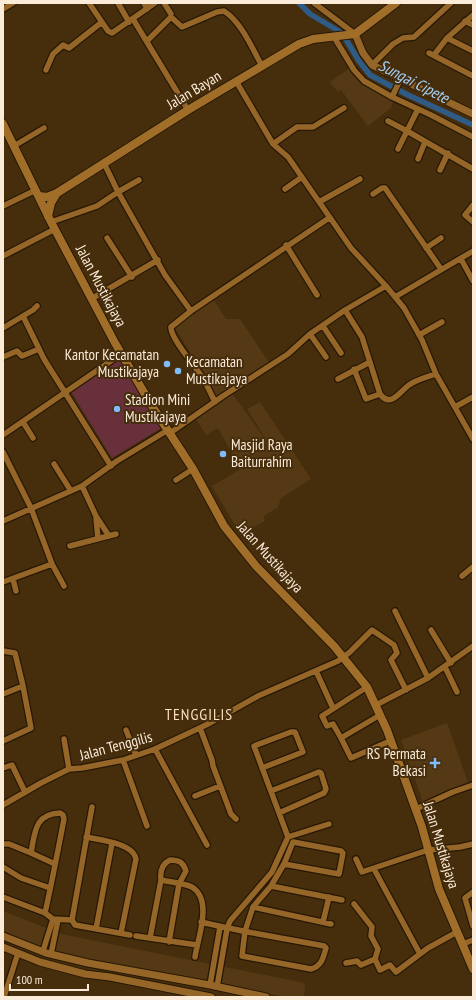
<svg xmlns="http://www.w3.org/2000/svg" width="476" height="1000" viewBox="0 0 476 1000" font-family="'PT Sans Narrow',sans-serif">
	<rect width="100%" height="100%" fill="#462e0d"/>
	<path fill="#543914" d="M 351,67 L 361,80 L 394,100 L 390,109 L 368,126 L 341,90 L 338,92 L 330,82 Z
		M 214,300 L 226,319 L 240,319 L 270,364 L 217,397 L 174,326 Z
		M 232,393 L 270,446 L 247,409 L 260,402 L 311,479 L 281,498 L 278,507 L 264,516 L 265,521 L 240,534 L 212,486 L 241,469 L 218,428 L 206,435 L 196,419 Z
		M 447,723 L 469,785 L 423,802 L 401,740 Z
		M 3,911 L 61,934 L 305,983 L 304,997 L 286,997 L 54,952 L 3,931 Z"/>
	<path fill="#67303a" d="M 121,359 L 163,427 L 112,458 L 70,390 Z"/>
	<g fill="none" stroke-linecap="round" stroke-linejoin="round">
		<path stroke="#2f5b87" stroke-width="5.5" d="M 299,3 L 310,14 L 342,33 L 359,61 L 370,75 L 408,95 L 473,125"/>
		<defs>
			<path id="minor" d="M 89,3 L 108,31 L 112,33 L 155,3
				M 118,3 L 129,22
				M 144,3 L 147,9
				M 164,3 L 171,14
				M 314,3 L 355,34
				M 3,9 L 13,3
				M 133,19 L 188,110
				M 465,21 L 473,25
				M 334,37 L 354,70 L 364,81 L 392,97 L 431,115 L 473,137
				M 447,38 L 473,51
				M 147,41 L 171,17 L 182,27 L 217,12 L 224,11 C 242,23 252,48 262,66
				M 429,53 L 473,76
				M 434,55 L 447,38 L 473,15
				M 372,65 L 393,44 L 403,38 L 414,37 L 451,3
				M 46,70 L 53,54 L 63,45 L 69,48 L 102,22
				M 236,81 L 273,144 L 288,157 L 351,248 L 386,286 L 404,308 L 422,340 L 436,374 L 473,439
				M 392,97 L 400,80
				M 418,109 L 407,131 L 473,169
				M 388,121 L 407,131 L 398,149
				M 273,144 L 297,127 L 313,127 L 344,108
				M 14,146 L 44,128
				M 418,159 L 425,142
				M 440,170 L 448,153
				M 139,180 L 118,192 L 165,275 L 191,311
				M 285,189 L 302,177
				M 373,194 L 382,188 L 385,188 L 441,269
				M 319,202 L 360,179
				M 473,205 L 465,215 L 473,222
				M 3,206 L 36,190
				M 51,222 L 97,206 L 118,192 L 104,163
				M 107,238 L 132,277
				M 286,245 L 317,295
				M 426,248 L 441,238
				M 3,256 L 55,229
				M 461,259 L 473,281
				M 395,297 L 473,251
				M 91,299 L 158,260
				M 345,310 L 362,337 L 380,394 L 366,399 L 354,369
				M 23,316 L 44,359 L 111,466
				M 323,326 L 341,353
				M 3,328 L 33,310 L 37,306
				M 310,334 L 326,357
				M 419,335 L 442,322
				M 3,357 L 17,351 L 22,356 L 39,349
				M 338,379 L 370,362
				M 380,394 C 391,409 401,390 409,385 C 416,380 427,377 436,374
				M 215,402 C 211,394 207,385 202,377 C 196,367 170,338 171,327 L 191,311 L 329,218
				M 455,407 L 473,397
				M 23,422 L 33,438
				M 170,433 L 223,396 L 288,354 L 310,334 L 345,310 L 386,286
				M 3,435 L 121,354
				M 3,452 L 31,508 L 52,564 L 64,586
				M 54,464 L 71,491
				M 176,480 L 193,469
				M 82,486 L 96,516 L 109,536
				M 96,518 L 98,539
				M 3,521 L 82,486 L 117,461 L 168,430
				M 70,546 L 116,534
				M 462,576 L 473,567
				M 13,579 L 16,591
				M 3,582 L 52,564
				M 395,611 L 428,678
				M 431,630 L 451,663
				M 3,651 L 15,653 L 23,686
				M 445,667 L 457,692
				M 316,671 L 333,708
				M 3,694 L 23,686 L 31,728 L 3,741
				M 376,705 L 428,678 L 473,646
				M 380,715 L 341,738 L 351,758 L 390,741
				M 200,728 L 212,760 L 213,766 L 231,814 L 236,819
				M 126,730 L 136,755
				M 341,738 L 333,724 L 327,726 L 322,716 L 367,687
				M 64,739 L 69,769
				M 155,749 L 207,845
				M 123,760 L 147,826
				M 3,768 L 12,765 L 25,792
				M 271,791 L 319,772 L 321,773 L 326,789 L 324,793 L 279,813
				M 195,796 L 220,786
				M 3,805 L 41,783 L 69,769 L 82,768 L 123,760 L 155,749 L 208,724 L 258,696 L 338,661 L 350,652 L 372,630 L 394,645 L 397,653 L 391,660 L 406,690
				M 92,807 L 72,920 L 75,925 L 130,935
				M 416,809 L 453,792 L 473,785
				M 86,837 C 100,840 133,843 136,859 L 121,933
				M 288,837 L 329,824
				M 3,844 L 9,844 L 31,853
				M 356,859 L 362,872 L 428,850 L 460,847 L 473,844
				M 55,864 L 31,853 C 35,833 34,814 60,813 L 63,815 L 64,819 C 58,850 52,882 45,913 L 53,919 L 72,920
				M 3,867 L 21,878 L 50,888
				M 374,869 L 420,954
				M 271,886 L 342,900
				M 473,892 L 465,898 L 473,926
				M 3,897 L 45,913
				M 354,904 L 372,927 L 371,936 L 378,949 L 375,959
				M 253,907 L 271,886 L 284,864 L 293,842 L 341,851 L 343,853 L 339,874 L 284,864
				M 201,922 C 242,932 283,938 324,946 L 326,948 C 323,958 322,966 311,969 L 242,956 L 245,931 L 253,907 L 331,924
				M 323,922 L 329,897
				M 96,929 L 112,843
				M 136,936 L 197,945
				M 150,938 L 161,880
				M 169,942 L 179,884 L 186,871 C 183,862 179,860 170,860 C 162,864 160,872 161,880 C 170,882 184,883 192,887 C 213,900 198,937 195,957
				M 463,944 L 473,940
				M 43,951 L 53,919
				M 51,954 L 58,920
				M 346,963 L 357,961 L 361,965 L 375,959 L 380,970 L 390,965 L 396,972 L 428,948 L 457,932
				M 210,985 L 220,927
				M 217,987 L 227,929 L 230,921 L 272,872 L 288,837 L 254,746 L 291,732 L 295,732 L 303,752 L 262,768
				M 4,997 L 18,953"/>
			<path id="tertiary" d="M 355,34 L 363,53 L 372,65 L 473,114
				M 3,936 L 46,953 L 88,963 L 210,985 L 266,997
				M 3,947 L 40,962 L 85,974 L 110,977 L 211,997"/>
			<path id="secondary" d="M 3,124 L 51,222 L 115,343 L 152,406 L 193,469 L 224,526 L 256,566 L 334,646 L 367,687 L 387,730 L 422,827 L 439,889 L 473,969
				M 39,196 L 47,197 L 57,193 L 188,110 L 299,44 L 313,39 L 355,34 L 396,3
				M 48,216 L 51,203 L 57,193"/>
		</defs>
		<use href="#minor" stroke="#271805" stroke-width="8"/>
		<use href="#tertiary" stroke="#271805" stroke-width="9"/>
		<use href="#secondary" stroke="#271805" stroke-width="10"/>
		<use href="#minor" stroke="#956628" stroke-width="5.5"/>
		<use href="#tertiary" stroke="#956628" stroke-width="7"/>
		<use href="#secondary" stroke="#a16e2a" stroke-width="8"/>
	</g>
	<g fill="#81bcfa" stroke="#462e0d" stroke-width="1.5">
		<circle cx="167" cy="364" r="4"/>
		<circle cx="178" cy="371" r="4"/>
		<circle cx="117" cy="409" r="4"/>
		<circle cx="223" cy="454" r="4"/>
		<path d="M433 757h4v4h4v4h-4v4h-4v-4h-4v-4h4z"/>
	</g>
	<g text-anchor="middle" stroke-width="4" stroke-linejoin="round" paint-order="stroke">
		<g font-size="15" fill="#fbebd9" stroke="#462e0d">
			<text transform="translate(194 90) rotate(-31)" y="5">Jalan Bayan</text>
			<text transform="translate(101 286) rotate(62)" y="5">Jalan Mustikajaya</text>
			<text transform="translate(270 557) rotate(48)" y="5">Jalan Mustikajaya</text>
			<text transform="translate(116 746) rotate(-15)" y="5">Jalan Tenggilis</text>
			<text transform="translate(441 845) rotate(73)" y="5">Jalan Mustikajaya</text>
		</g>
		<g font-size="15" fill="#fbebd9" stroke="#462e0d" text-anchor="start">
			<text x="159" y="360" text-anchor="end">Kantor Kecamatan<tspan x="159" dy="17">Mustikajaya</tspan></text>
			<text x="186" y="367">Kecamatan<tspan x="186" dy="17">Mustikajaya</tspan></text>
			<text x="125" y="405">Stadion Mini<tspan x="125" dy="17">Mustikajaya</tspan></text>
			<text x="231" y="450">Masjid Raya<tspan x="231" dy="17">Baiturrahim</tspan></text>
			<text x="426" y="759" text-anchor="end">RS Permata<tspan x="426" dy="17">Bekasi</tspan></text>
		</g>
		<g font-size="16" font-style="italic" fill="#a7cdf5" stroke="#462e0d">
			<text transform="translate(414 81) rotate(27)" y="6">Sungai Cipete</text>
		</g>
		<g font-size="16" letter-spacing="1" fill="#fdddba" stroke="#462e0d">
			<text x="199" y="720">TENGGILIS</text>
		</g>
	</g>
	<rect width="476" height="1000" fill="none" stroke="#fbebd9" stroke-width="8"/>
	<path d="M10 984v6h78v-6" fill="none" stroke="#fbebd9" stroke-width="2"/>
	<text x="16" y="984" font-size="12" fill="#fbebd9" stroke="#462e0d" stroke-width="3" paint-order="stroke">100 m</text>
</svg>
